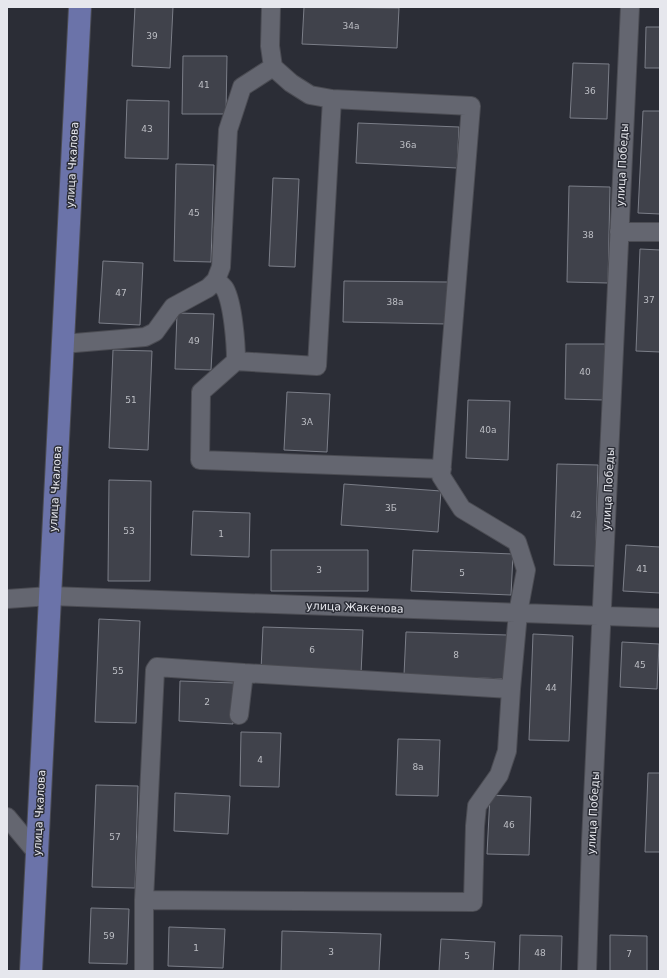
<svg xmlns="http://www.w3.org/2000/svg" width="667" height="978" viewBox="0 0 667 978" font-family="'DejaVu Sans',sans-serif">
	<rect width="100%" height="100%" fill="#2b2d36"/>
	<path fill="#40424b" stroke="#7b7e88" d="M 135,7 L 173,7 L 170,68 L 132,66 Z
		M 304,7 L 399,8 L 397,48 L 302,44 Z
		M 646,27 L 660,27 L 660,68 L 645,68 Z
		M 183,56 L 227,56 L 226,114 L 182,114 Z
		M 573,63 L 609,64 L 607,119 L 570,118 Z
		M 127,100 L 169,101 L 168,159 L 125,158 Z
		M 643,111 L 660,111 L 660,214 L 638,213 Z
		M 358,123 L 459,127 L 457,168 L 356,163 Z
		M 176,164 L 214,165 L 211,262 L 174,261 Z
		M 273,178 L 299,179 L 295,267 L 269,266 Z
		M 569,186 L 610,187 L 608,283 L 567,282 Z
		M 640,249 L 660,250 L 660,352 L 636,351 Z
		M 103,261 L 143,263 L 140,325 L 99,323 Z
		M 344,281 L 448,282 L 447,324 L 343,322 Z
		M 177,313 L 214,314 L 211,370 L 175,369 Z
		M 566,344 L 605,344 L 604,400 L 565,399 Z
		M 113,350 L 152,351 L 148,450 L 109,448 Z
		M 287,392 L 330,394 L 327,452 L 284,450 Z
		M 468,400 L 510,401 L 508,460 L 466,458 Z
		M 557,464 L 598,465 L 595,566 L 554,565 Z
		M 109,480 L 151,481 L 150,581 L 108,581 Z
		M 344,484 L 441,491 L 438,532 L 341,525 Z
		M 193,511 L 250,513 L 249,557 L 191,555 Z
		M 626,545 L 660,547 L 660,593 L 623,591 Z
		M 271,550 L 368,550 L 368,591 L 271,591 Z
		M 413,550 L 513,554 L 511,595 L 411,591 Z
		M 99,619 L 140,621 L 136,723 L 95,722 Z
		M 263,627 L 363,630 L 361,674 L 261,670 Z
		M 406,632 L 507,635 L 506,679 L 404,675 Z
		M 533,634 L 573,636 L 569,741 L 529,740 Z
		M 622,642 L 659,644 L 657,689 L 620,687 Z
		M 180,681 L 235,683 L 233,724 L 179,721 Z
		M 241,732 L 281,733 L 279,787 L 240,786 Z
		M 398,739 L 440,740 L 438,796 L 396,795 Z
		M 648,773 L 660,773 L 660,852 L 645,852 Z
		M 96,785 L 138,786 L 135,888 L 92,887 Z
		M 175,793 L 230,796 L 228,834 L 174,831 Z
		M 490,795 L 531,797 L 529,855 L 487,854 Z
		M 91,908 L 129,909 L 127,964 L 89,963 Z
		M 169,927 L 225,929 L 223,968 L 168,966 Z
		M 282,931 L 381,934 L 379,971 L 281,971 Z
		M 520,935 L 562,936 L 561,971 L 519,971 Z
		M 610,935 L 647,936 L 647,971 L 610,971 Z
		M 441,939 L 495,942 L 493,971 L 439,971 Z"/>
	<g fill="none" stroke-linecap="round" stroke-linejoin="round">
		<defs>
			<path id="minor" d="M 332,99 L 317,366 L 236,361 L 201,392 L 200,460 L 442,469
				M 619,232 L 660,232
				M 216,280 C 219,283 223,286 225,289 C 233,304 236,344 236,361
				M 63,344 L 145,337 L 155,332 L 173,307 L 208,288 L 216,280 L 221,267 L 228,130 L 242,87 L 273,67
				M 7,599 L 50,596 L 660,618
				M 239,715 L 244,673 L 511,689
				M 7,817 L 37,853
				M 144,900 L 473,902 L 475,826 L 477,806 L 499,775 L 507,751 L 511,689 L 518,613 L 526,570 L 517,542 L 462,509 L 441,476 L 471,106 L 332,99 L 310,95 L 291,83 L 273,67 L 270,46 L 271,7
				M 144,971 L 144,900 L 155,670 L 157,667 L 244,673
				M 587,971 L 591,842 L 630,7"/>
			<path id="major" d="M 31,971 L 80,7"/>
		</defs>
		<use href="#minor" stroke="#4b4c53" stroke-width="20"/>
		<use href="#major" stroke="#4b4c53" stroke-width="24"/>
		<use href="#minor" stroke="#646670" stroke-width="18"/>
		<use href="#major" stroke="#6b73a9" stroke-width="22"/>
	</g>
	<g text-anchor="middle" stroke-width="3" stroke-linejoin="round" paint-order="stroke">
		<g font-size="9" fill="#bcbec4">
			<text x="351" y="29">34а</text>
			<text x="152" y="39">39</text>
			<text x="204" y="88">41</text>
			<text x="590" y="94">36</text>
			<text x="147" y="132">43</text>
			<text x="408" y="148">36а</text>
			<text x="194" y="216">45</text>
			<text x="588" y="238">38</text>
			<text x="121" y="296">47</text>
			<text x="649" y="303">37</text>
			<text x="395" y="305">38а</text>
			<text x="194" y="344">49</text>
			<text x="585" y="375">40</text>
			<text x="131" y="403">51</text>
			<text x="307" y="425">3А</text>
			<text x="488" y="433">40а</text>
			<text x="391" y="511">3Б</text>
			<text x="576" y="518">42</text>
			<text x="129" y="534">53</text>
			<text x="221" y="537">1</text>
			<text x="642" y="572">41</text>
			<text x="319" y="573">3</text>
			<text x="462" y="576">5</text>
			<text x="312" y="653">6</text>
			<text x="456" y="658">8</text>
			<text x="640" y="668">45</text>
			<text x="118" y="674">55</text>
			<text x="551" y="691">44</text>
			<text x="207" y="705">2</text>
			<text x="260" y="763">4</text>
			<text x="418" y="770">8а</text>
			<text x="509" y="828">46</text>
			<text x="115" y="840">57</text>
			<text x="109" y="939">59</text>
			<text x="196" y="951">1</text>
			<text x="331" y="955">3</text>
			<text x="540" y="956">48</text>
			<text x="629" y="957">7</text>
			<text x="467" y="959">5</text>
		</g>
		<g font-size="11" fill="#e6e7ed" stroke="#2b2d36">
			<text transform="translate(72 165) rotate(-87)" y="4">улица Чкалова</text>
			<text transform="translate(622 165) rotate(-87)" y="4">улица Победы</text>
			<text transform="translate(55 489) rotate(-87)" y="4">улица Чкалова</text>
			<text transform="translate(608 489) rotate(-87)" y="4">улица Победы</text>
			<text transform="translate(355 607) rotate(2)" y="4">улица Жакенова</text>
			<text transform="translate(39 813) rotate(-87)" y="4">улица Чкалова</text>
			<text transform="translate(593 813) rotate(-87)" y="4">улица Победы</text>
		</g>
	</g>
	<rect width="667" height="978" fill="none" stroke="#e6e7ed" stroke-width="16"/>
</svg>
